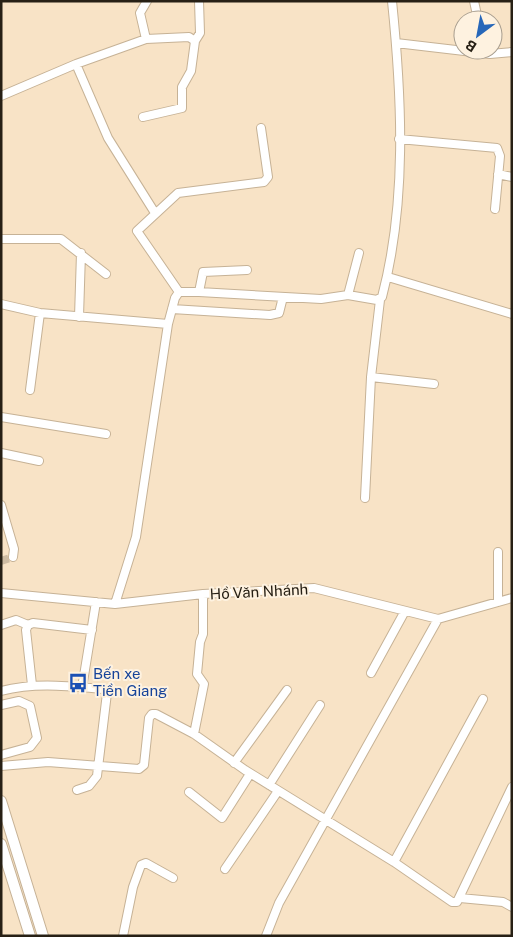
<svg xmlns="http://www.w3.org/2000/svg" width="513" height="937" viewBox="0 0 513 937" font-family="'Public Sans',sans-serif">
	<rect width="100%" height="100%" fill="#f8e3c6"/>
	<g fill="none" stroke-linecap="round" stroke-linejoin="round">
		<path stroke="#cebca3" stroke-width="8" stroke-dasharray="8 4" stroke-linecap="butt" d="M 1,561 L 13,557"/>
		<defs>
			<path id="minor" d="M 474,1 L 478,20
				M 195,41 L 200,33 L 199,1
				M 396,43 L 490,54 L 512,52
				M 76,64 L 108,138 L 155,213
				M 1,96 L 76,64 L 146,39
				M 143,117 L 182,108 L 182,87 L 191,71 L 195,41 L 189,37 L 146,39 L 140,13 L 147,1
				M 399,139 L 497,148 L 500,156 L 495,209
				M 498,174 L 512,177
				M 1,239 L 61,239 L 106,274
				M 388,277 L 512,314
				M 179,292 L 137,231 L 178,193 L 264,182 L 268,177 L 261,128
				M 199,292 L 321,299 L 348,295 L 377,300 L 382,297 C 407,202 402,99 392,1
				M 348,295 L 359,253
				M 380,300 L 371,377 L 434,384
				M 1,304 L 40,313 L 168,324 L 175,298 L 179,292 L 199,292 L 203,272 L 247,270
				M 172,309 L 270,315 L 279,313 L 283,297
				M 79,317 L 81,253
				M 30,390 L 40,313
				M 1,417 L 106,434
				M 1,453 L 39,461
				M 365,498 L 371,377
				M 1,505 L 14,549 L 13,557
				M 498,552 L 498,602
				M 1,593 L 115,604 L 203,594 L 314,588 L 438,619 L 512,598
				M 115,604 L 136,537 L 168,324
				M 1,625 L 16,620 L 28,625
				M 371,673 L 405,611
				M 32,685 L 26,630 L 28,625 L 33,623 L 92,630
				M 82,688 L 96,602
				M 1,691 C 35,682 68,686 103,689 L 107,693 L 97,776 L 89,786 L 77,790
				M 1,705 L 19,701 L 30,706 L 37,738 L 30,747 L 1,755
				M 194,734 L 204,684 L 197,674 L 200,642 L 203,634 L 203,594
				M 234,763 L 287,690
				M 1,766 L 48,762 L 139,769 L 144,765 L 149,718 L 152,714 L 156,714 L 194,734 L 245,770 L 394,862 L 452,902 L 457,902 L 512,787
				M 269,785 L 320,705
				M 189,792 L 222,818 L 250,774
				M 394,862 L 483,699
				M 225,869 L 278,791
				M 460,898 L 503,902 L 512,907
				M 123,936 L 133,887 L 141,865 L 146,863 L 173,878
				M 266,936 L 279,903 L 438,619"/>
			<path id="major" d="M 1,801 L 43,936
				M 1,844 L 30,936"/>
		</defs>
		<use href="#minor" stroke="#c6b296" stroke-width="10"/>
		<use href="#major" stroke="#c6b296" stroke-width="12"/>
		<use href="#minor" stroke="#fff" stroke-width="8"/>
		<use href="#major" stroke="#fff" stroke-width="10"/>
	</g>
	<defs>
		<symbol id="bus-bare" viewBox="-9 -9 18 18"><path d="M-5-6H5V4H4V6H2V4H-2V6H-4V4H-5ZM-3.5-4V0h7V-4ZM-3.5 1.2v1.5H-2V1.2ZM2 1.2v1.5H3.5V1.2Z" fill="#1a4fb4" stroke="#fef2e0" stroke-width="2.5" paint-order="stroke"/></symbol>
	</defs>
	<g fill-rule="evenodd">
		<use href="#bus-bare" x="64" y="669" width="28" height="28"/>
	</g>
	<g text-anchor="middle" stroke-width="4" stroke-linejoin="round" paint-order="stroke">
		<g font-size="15" fill="#272015" stroke="#fef2e0">
			<text transform="translate(259 592) rotate(-3)" y="5">Hồ Văn Nhánh</text>
		</g>
		<g font-size="15" fill="#164399" stroke="#fef2e0" text-anchor="start">
			<text x="93" y="679">Bến xe<tspan x="93" dy="17">Tiền Giang</tspan></text>
		</g>
	</g>
	<rect width="513" height="937" fill="none" stroke="#272015" stroke-width="5"/>
	<g transform="translate(478 35) rotate(212)"><circle r="24" fill="#fef2e0" stroke="#a89e8f"/>
	<path d="M0-4L9 19L0 12L-9 19Z" fill="#2767b9"/>
	<text y="-8" font-size="14" font-weight="bold" text-anchor="middle" fill="#272015">B</text>
	</g>
</svg>
